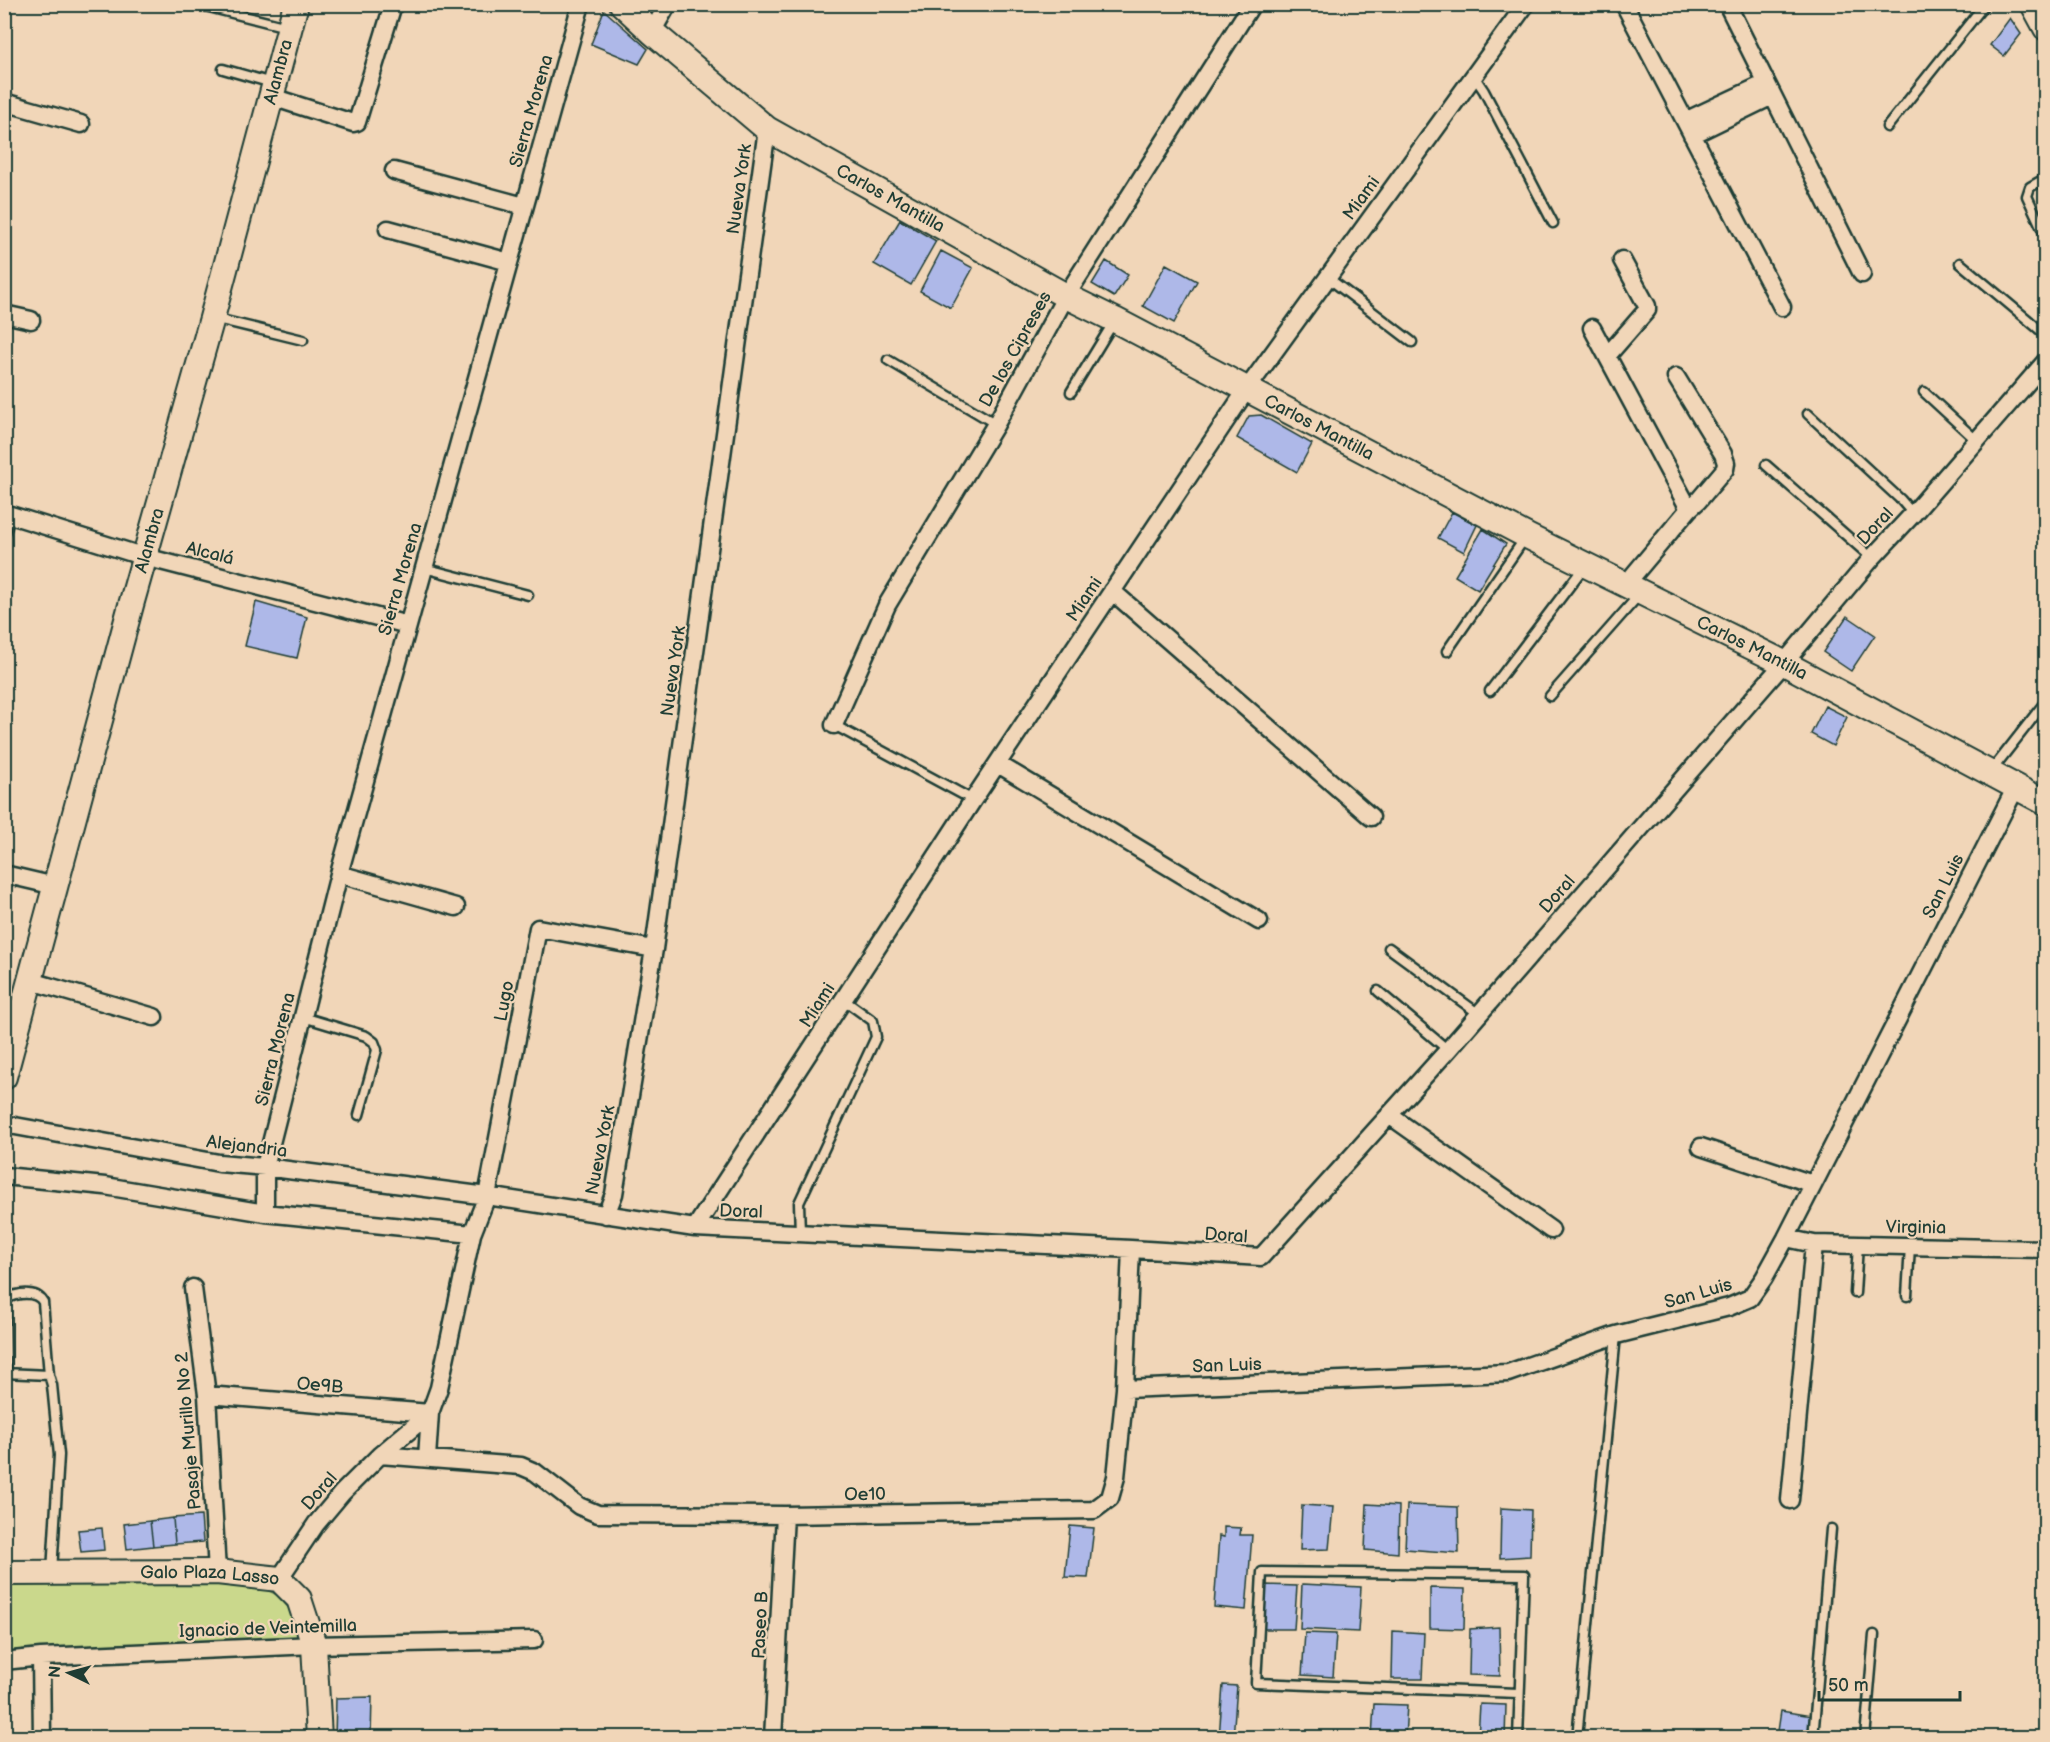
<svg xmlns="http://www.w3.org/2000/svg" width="2050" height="1742" viewBox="0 0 2050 1742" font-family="'Balsamiq Sans',sans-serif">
	<rect width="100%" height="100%" fill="#f1d6b8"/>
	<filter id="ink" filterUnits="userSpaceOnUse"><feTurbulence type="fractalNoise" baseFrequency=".0167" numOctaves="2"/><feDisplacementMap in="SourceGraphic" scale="12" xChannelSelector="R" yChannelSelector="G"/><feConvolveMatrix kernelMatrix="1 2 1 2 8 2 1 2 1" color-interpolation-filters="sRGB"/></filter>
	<g filter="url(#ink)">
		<path fill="#cad88c" stroke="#748a60" stroke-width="1.5" d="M 4,1582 L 256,1584 L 279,1596 L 297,1619 L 305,1642 L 5,1656 Z"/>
		<path fill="#aeb8e8" stroke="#1f3d34" stroke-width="1.5" d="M 604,10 L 648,49 L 639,64 L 591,44 Z
			M 2010,18 L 2021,34 L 2004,56 L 1990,45 Z
			M 900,220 L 936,241 L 911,285 L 874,264 Z
			M 941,251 L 973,268 L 951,308 L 920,291 Z
			M 1106,261 L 1128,275 L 1114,297 L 1092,284 Z
			M 1166,264 L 1197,281 L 1174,323 L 1143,306 Z
			M 1261,415 L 1312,444 L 1297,472 L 1237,438 L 1249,416 Z
			M 1452,512 L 1477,525 L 1464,552 L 1438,538 Z
			M 1483,529 L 1506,544 L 1478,590 L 1455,576 Z
			M 256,602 L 307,617 L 297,658 L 245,646 Z
			M 1847,616 L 1875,635 L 1851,671 L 1823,652 Z
			M 1825,706 L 1847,717 L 1833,746 L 1811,734 Z
			M 1367,1504 L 1399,1506 L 1398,1553 L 1365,1550 Z
			M 1302,1505 L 1333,1507 L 1329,1549 L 1300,1550 Z
			M 1407,1505 L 1458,1507 L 1459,1553 L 1405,1549 Z
			M 1501,1508 L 1531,1510 L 1530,1556 L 1500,1558 Z
			M 201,1516 L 203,1542 L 175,1544 L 173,1518 Z
			M 173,1518 L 175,1544 L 153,1546 L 150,1521 Z
			M 150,1521 L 153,1546 L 127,1549 L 124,1524 Z
			M 1070,1526 L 1094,1528 L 1088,1578 L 1065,1577 Z
			M 1224,1527 L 1241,1528 L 1240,1535 L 1252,1535 L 1246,1610 L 1214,1607 L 1219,1536 L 1224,1537 Z
			M 102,1528 L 104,1550 L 81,1552 L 78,1530 Z
			M 1302,1584 L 1361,1587 L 1358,1632 L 1300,1629 Z
			M 1266,1585 L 1297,1586 L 1294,1629 L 1262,1629 Z
			M 1430,1588 L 1465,1589 L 1464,1629 L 1430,1628 Z
			M 1499,1627 L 1500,1676 L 1469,1675 L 1470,1629 Z
			M 1393,1631 L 1424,1633 L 1422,1679 L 1392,1679 Z
			M 1305,1633 L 1336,1634 L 1333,1677 L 1302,1675 Z
			M 1223,1685 L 1237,1686 L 1233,1738 L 1219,1738 Z
			M 372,1697 L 371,1738 L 335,1738 L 336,1698 Z
			M 1374,1704 L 1407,1705 L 1405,1738 L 1372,1738 Z
			M 1480,1704 L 1506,1705 L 1505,1738 L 1478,1738 Z
			M 1781,1711 L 1812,1716 L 1808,1738 L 1777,1738 Z"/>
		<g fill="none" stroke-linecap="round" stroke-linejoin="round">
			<defs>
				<path id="lane" d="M 197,4 L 287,27
					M 223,69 L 272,83
					M 1474,76 L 1484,91 L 1553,223
					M 1887,127 L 1985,4
					M 2046,178 L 2030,187 L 2027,196 L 2046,237
					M 1960,263 L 2046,335
					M 1327,277 L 1412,342
					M 213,318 L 303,340
					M 888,360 L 996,424
					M 1071,392 L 1113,323
					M 1924,392 L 1976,440
					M 1808,414 L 1901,500 L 1913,514
					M 1766,465 L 1872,558
					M 4,535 L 11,515
					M 424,568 L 528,595
					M 1447,651 L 1525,538
					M 1490,691 L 1584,567
					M 1550,696 L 1639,595
					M 834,725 L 973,800
					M 1992,770 L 2046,701
					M 1389,948 L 1479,1014
					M 1378,991 L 1448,1050
					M 303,1017 L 366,1036 L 374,1042 L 377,1050 L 359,1115
					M 800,1233 L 799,1203 L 876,1037 L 873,1021 L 844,1000
					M 1855,1293 L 1858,1245
					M 1907,1296 L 1910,1246
					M 4,1373 L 49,1375 L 52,1385 L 59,1455 L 52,1572
					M 6,1373 L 5,1304 L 6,1299 C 17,1293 36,1290 43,1302 L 49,1375
					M 1518,1738 L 1524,1575 L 1262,1572 L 1256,1683 L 1518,1693
					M 1577,1738 L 1616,1335
					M 1813,1738 L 1831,1529
					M 1865,1738 L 1874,1635"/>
				<path id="street" d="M 1624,4 L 1782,307
					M 1727,4 L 1862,274
					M 652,32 L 668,4
					M 272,97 L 353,123 L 357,122 L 392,8
					M 4,102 L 81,124
					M 1685,121 L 1766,83
					M 1692,135 L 1772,96
					M 394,171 L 524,206
					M 388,229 L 509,262
					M 4,314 L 31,320
					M 1592,328 L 1689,509 L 1626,584
					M 1607,356 L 1647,310 L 1647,306 L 1622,260
					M 1676,377 L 1723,454 L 1726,463 L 1725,469 L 1698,501 L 1689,509
					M 4,513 L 145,557 L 408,625
					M 1112,591 L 1371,817
					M 834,725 L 887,605 L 996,424 L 1066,296 L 1252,4
					M 998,764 L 1259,921
					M 4,874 L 55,886
					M 339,874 L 456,907
					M 31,981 L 154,1017
					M 1389,1115 L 1551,1230
					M 4,1124 L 219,1163 L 265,1167 L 487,1196 L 695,1228 L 1131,1249 L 1261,1257 L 1448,1050 L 1784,663 L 1872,558 L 1913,514 L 2046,361
					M 1701,1147 L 1813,1184
					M 4,1176 L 105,1186 L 265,1213 L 472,1234
					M 265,1213 L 265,1167 L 339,874 L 581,4
					M 606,1215 L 614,1194 L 654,949 L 767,129
					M 695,1228 L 973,800 L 1247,389 L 1526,4
					M 1786,1238 L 1814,1244 L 2046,1249
					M 193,1288 L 207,1395 L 217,1572
					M 1125,1389 L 1508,1373 L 1616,1335 L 1729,1307 L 1750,1298 L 1764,1278 L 1786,1238 L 2016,787
					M 207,1395 L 430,1413 L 427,1458
					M 380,1455 L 521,1466 L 535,1472 L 579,1506 L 598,1514 L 785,1515 L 1094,1510 L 1110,1498 L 1116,1477 L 1125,1389 L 1131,1249
					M 1790,1500 L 1814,1244
					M 279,1579 L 316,1524 L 342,1493 L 380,1455 L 430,1413 L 439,1388 L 472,1234 L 487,1196 L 538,928 L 654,949
					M 41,1657 L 42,1738
					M 4,1661 L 41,1657 L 314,1645 L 534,1640
					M 773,1738 L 785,1515"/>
				<g id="secondary">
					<path id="s1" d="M 622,4 L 652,32 L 767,129 L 1066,296 L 1115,320 L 1527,536 L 1784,663 L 2046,803"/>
					<path d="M 2033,4 L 2046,28"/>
					<path id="s2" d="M 4,1077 L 131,605 L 212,318 L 296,4"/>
					<path id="s3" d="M 4,1573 L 217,1572 L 279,1579 L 299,1599 L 314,1645 L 319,1738"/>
				</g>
			</defs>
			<use href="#lane" stroke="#1f3d34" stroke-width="13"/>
			<use href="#street" stroke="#1f3d34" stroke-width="21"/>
			<use href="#secondary" stroke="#1f3d34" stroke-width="28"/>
			<use href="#lane" stroke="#f1d6b8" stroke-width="8"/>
			<use href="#street" stroke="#f1d6b8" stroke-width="16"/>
			<use href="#secondary" stroke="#f1d6b8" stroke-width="24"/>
		</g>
	</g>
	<g text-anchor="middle" stroke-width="4.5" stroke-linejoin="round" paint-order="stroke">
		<g font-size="18" fill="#1f3d34" stroke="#f1d6b8">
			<text dy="6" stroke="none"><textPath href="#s2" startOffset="1042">Alambra</textPath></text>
			<text transform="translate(531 111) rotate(-74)" y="6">Sierra Morena</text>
			<text transform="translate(739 189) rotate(-82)" y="6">Nueva York</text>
			<text dy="6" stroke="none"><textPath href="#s1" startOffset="333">Carlos Mantilla</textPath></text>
			<text transform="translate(1361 198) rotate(-54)" y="6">Miami</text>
			<text transform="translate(1015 349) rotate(-61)" y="6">De los Cipreses</text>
			<text dy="6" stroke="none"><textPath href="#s1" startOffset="819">Carlos Mantilla</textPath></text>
			<text transform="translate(1875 526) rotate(-47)" y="6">Doral</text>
			<text dy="6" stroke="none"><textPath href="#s2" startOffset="556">Alambra</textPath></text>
			<text transform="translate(210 553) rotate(14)" y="6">Alcalá</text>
			<text transform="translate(400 579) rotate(-74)" y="6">Sierra Morena</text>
			<text transform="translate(1084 599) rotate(-56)" y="6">Miami</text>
			<text dy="6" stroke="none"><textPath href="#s1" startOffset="1305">Carlos Mantilla</textPath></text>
			<text transform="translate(673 671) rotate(-82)" y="6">Nueva York</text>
			<text transform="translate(1943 886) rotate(-63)" y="6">San Luis</text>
			<text transform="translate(1557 894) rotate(-49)" y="6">Doral</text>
			<text transform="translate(504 1001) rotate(-79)" y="6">Lugo</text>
			<text transform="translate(817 1005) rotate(-57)" y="6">Miami</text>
			<text transform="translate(275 1049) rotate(-76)" y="6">Sierra Morena</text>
			<text transform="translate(247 1146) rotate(7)" y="6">Alejandria</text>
			<text transform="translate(600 1150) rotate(-79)" y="6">Nueva York</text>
			<text transform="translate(741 1211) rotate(2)" y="6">Doral</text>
			<text transform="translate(1916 1227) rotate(1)" y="6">Virginia</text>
			<text transform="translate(1226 1235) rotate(4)" y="6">Doral</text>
			<text transform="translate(1698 1293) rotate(-16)" y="6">San Luis</text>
			<text transform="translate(1227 1365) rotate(-2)" y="6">San Luis</text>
			<text transform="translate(320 1385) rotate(5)" y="6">Oe9B</text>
			<text transform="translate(188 1431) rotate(-95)" y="6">Pasaje Murillo No 2</text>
			<text transform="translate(319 1491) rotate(-49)" y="6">Doral</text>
			<text transform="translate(865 1494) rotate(-1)" y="6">Oe10</text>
			<text dy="6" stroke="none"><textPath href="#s3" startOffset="206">Galo Plaza Lasso</textPath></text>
			<text transform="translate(760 1625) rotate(-87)" y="6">Paseo B</text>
			<text transform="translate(268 1628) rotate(-2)" y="6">Ignacio de Veintemilla</text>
		</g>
	</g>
	<rect width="2050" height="1742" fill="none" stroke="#f1d6b8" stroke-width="24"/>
	<rect x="12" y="12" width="2026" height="1718" fill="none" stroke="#1f3d34" stroke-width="2" filter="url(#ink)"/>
	<g transform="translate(69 1673) rotate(275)" stroke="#f1d6b8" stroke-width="4.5" paint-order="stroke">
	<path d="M0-4.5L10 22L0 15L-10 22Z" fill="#1f3d34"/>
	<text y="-9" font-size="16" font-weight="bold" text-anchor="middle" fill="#1f3d34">N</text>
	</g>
	<path d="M1819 1691v9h141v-9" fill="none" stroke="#1f3d34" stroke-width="3"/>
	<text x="1828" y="1691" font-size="18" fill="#1f3d34" stroke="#f1d6b8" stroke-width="4.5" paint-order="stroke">50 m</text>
</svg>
